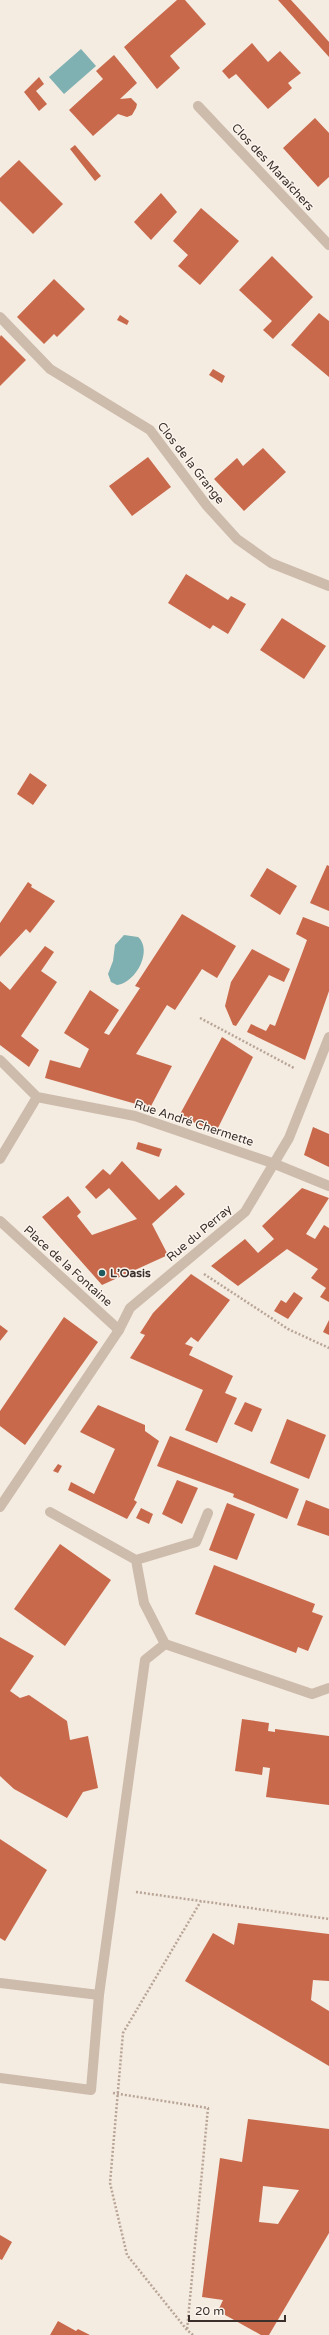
<svg xmlns="http://www.w3.org/2000/svg" width="329" height="2335" viewBox="0 0 329 2335" font-family="'Varela Round',sans-serif">
	<rect width="100%" height="100%" fill="#f4ebe1"/>
	<path fill="#7fb0b2" d="M 81,49 L 96,66 L 64,94 L 49,77 Z
		M 124,935 L 138,937 C 153,950 136,983 117,985 L 111,982 L 108,974 L 113,961 L 115,945 Z"/>
	<path fill="#c8694b" fill-rule="evenodd" d="M 177,0 L 185,0 L 206,24 L 170,56 L 180,68 L 157,89 L 124,47 Z
		M 278,0 L 291,0 L 314,25 L 329,42 L 329,57 Z
		M 252,43 L 268,62 L 280,51 L 301,73 L 288,83 L 292,88 L 268,109 L 236,74 L 229,79 L 222,71 Z
		M 114,55 L 137,83 L 120,99 L 131,98 L 137,104 L 136,108 L 132,115 L 127,117 L 118,114 L 93,136 L 69,110 L 103,79 L 96,71 Z
		M 39,77 L 44,84 L 36,91 L 47,104 L 39,111 L 24,92 Z
		M 315,118 L 329,133 L 329,177 L 318,187 L 283,148 Z
		M 75,145 L 101,176 L 95,181 L 70,149 Z
		M 19,160 L 63,204 L 33,234 L 0,201 L 0,178 Z
		M 161,193 L 177,212 L 151,240 L 134,222 Z
		M 201,208 L 239,241 L 200,285 L 178,266 L 188,255 L 173,241 Z
		M 272,256 L 313,297 L 273,339 L 263,330 L 272,321 L 239,290 Z
		M 54,279 L 85,309 L 57,337 L 54,334 L 44,344 L 17,317 Z
		M 319,313 L 329,321 L 329,377 L 291,345 Z
		M 120,315 L 129,321 L 127,325 L 117,320 Z
		M 1,335 L 26,360 L 0,386 L 0,337 Z
		M 213,369 L 225,376 L 222,383 L 209,375 Z
		M 263,448 L 286,472 L 244,511 L 214,479 L 237,458 L 243,466 Z
		M 148,457 L 171,487 L 132,516 L 109,486 Z
		M 186,574 L 228,600 L 231,596 L 246,604 L 228,634 L 213,625 L 210,629 L 168,603 Z
		M 282,618 L 326,646 L 304,679 L 260,650 Z
		M 30,773 L 47,785 L 33,805 L 17,794 Z
		M 327,865 L 329,866 L 329,911 L 310,903 Z
		M 267,868 L 297,886 L 280,915 L 250,896 Z
		M 28,882 L 32,885 L 31,887 L 55,901 L 30,933 L 26,929 L 0,957 L 0,923 Z
		M 182,914 L 236,946 L 217,978 L 202,969 L 175,1010 L 167,1005 L 136,1054 L 172,1066 L 150,1108 L 45,1078 L 50,1060 L 80,1068 L 89,1049 L 64,1033 L 90,990 L 119,1010 L 104,1033 L 109,1035 L 140,988 L 135,986 Z
		M 303,917 L 329,927 L 329,991 L 305,1060 L 247,1032 L 251,1024 L 266,1031 L 270,1024 L 275,1026 L 307,940 L 296,934 Z
		M 45,946 L 54,952 L 41,971 L 57,982 L 21,1036 L 39,1050 L 29,1067 L 0,1045 L 0,981 L 10,990 Z
		M 252,949 L 290,969 L 284,982 L 269,975 L 236,1026 L 233,1025 L 225,1006 L 231,982 Z
		M 222,1037 L 253,1057 L 216,1132 L 179,1116 Z
		M 313,1127 L 329,1134 L 329,1167 L 304,1155 Z
		M 138,1142 L 162,1149 L 159,1157 L 136,1149 Z
		M 122,1161 L 159,1200 L 176,1185 L 185,1194 L 152,1224 L 168,1255 L 102,1285 L 42,1217 L 68,1196 L 81,1212 L 77,1216 L 92,1235 L 137,1219 L 109,1188 L 96,1199 L 85,1187 L 103,1169 L 110,1175 Z
		M 302,1188 L 329,1198 L 306,1234 L 315,1239 L 324,1225 L 329,1228 L 329,1302 L 320,1297 L 326,1288 L 311,1278 L 318,1269 L 287,1249 L 238,1286 L 211,1266 L 245,1239 L 258,1253 L 274,1239 L 262,1226 Z
		M 191,1274 L 230,1300 L 198,1342 L 191,1337 L 185,1344 L 193,1347 L 189,1355 L 233,1376 L 225,1393 L 237,1398 L 217,1443 L 185,1430 L 203,1390 L 130,1358 L 145,1335 L 140,1333 L 153,1313 Z
		M 294,1292 L 303,1298 L 288,1319 L 274,1311 L 281,1300 L 286,1303 Z
		M 64,1317 L 98,1342 L 25,1445 L 0,1426 L 0,1411 Z
		M 329,1320 L 329,1335 L 323,1332 Z
		M 0,1325 L 8,1331 L 0,1341 Z
		M 245,1402 L 262,1409 L 252,1432 L 234,1424 Z
		M 98,1405 L 145,1425 L 145,1431 L 159,1441 L 134,1500 L 137,1502 L 127,1519 L 68,1490 L 71,1482 L 94,1494 L 115,1449 L 80,1432 Z
		M 287,1419 L 326,1435 L 309,1479 L 270,1463 Z
		M 170,1436 L 299,1489 L 287,1519 L 233,1497 L 234,1494 L 157,1466 Z
		M 58,1464 L 62,1466 L 58,1473 L 53,1471 Z
		M 177,1480 L 198,1488 L 182,1524 L 162,1514 Z
		M 306,1500 L 329,1509 L 329,1536 L 297,1525 Z
		M 227,1503 L 255,1514 L 237,1560 L 209,1550 Z
		M 141,1508 L 153,1514 L 149,1524 L 136,1518 Z
		M 60,1544 L 111,1580 L 65,1646 L 14,1609 Z
		M 214,1565 L 315,1604 L 312,1612 L 323,1616 L 308,1651 L 298,1647 L 296,1653 L 195,1614 Z
		M 0,1637 L 34,1656 L 10,1691 L 20,1698 L 29,1695 L 67,1721 L 70,1740 L 88,1736 L 98,1788 L 83,1792 L 67,1818 L 14,1789 L 0,1776 Z
		M 242,1719 L 269,1723 L 268,1731 L 275,1732 L 275,1729 L 329,1736 L 329,1805 L 266,1797 L 270,1768 L 263,1767 L 262,1775 L 235,1771 Z
		M 0,1839 L 47,1870 L 5,1941 L 0,1938 Z
		M 238,1923 L 329,1934 L 329,1981 L 313,1980 L 311,2000 L 329,2011 L 329,2066 L 185,1981 L 213,1933 L 234,1945 Z
		M 248,2119 L 329,2129 L 329,2233 L 269,2335 L 261,2335 L 218,2311 L 223,2300 L 202,2297 L 220,2158 L 242,2162 ZM 263,2186 L 299,2190 L 278,2224 L 259,2222 Z
		M 0,2235 L 12,2242 L 2,2260 L 0,2259 Z
		M 58,2321 L 76,2331 L 78,2329 L 90,2335 L 50,2335 Z"/>
	<g fill="none" stroke-linecap="round" stroke-linejoin="round">
		<path stroke="#b9a596" stroke-width="2.5" stroke-dasharray="2 2" stroke-linecap="butt" d="M 200,1018 L 294,1068
			M 204,1274 L 288,1329 L 329,1348
			M 136,1892 L 329,1919
			M 113,2093 L 208,2108 L 187,2330
			M 193,2335 L 187,2330 L 127,2255 L 110,2183 L 123,2033 L 201,1901"/>
		<path stroke="#cdbbac" stroke-width="10" d="M 275,1164 L 329,1186
			M 50,1512 L 136,1560 L 144,1603 L 165,1644
			M 136,1560 L 196,1542 L 208,1513
			M 0,1983 L 99,1995
			M 0,2078 L 91,2090 L 99,1995 L 145,1660 L 165,1644 L 312,1694 L 329,1688"/>
		<path stroke="#cdbbac" stroke-width="10" d="M 198,106 L 329,245
			M 0,317 L 50,369 L 150,430 L 207,506 L 237,539 L 271,563 L 329,586
			M 0,1060 L 37,1097 L 135,1116 L 275,1164
			M 0,1159 L 37,1097
			M 0,1221 L 119,1330"/>
		<path stroke="#cdbbac" stroke-width="10" d="M 0,1507 L 119,1330 L 130,1308 L 245,1212 L 289,1138 L 329,1037"/>
	</g>
	<circle fill="#1f5a5e" stroke="#fbf5ee" stroke-width="1.5" cx="102" cy="1273" r="4"/>
	<g text-anchor="middle" stroke-width="3" stroke-linejoin="round" paint-order="stroke">
		<g font-size="12" fill="#3b302b" stroke="#fbf5ee">
			<text transform="translate(273 167) rotate(47)" y="4">Clos des Maraîchers</text>
			<text transform="translate(191 463) rotate(52)" y="4">Clos de la Grange</text>
			<text transform="translate(194 1123) rotate(18)" y="4">Rue André Chermette</text>
			<text transform="translate(199 1233) rotate(-40)" y="4">Rue du Perray</text>
			<text transform="translate(68 1266) rotate(42)" y="4">Place de la Fontaine</text>
		</g>
		<g font-size="12" font-weight="bold" fill="#3b302b" stroke="#fbf5ee" text-anchor="start">
			<text x="110" y="1277">L’Oasis</text>
		</g>
	</g>
	<path d="M189 2315v6h96v-6" fill="none" stroke="#3b302b" stroke-width="2"/>
	<text x="195" y="2315" font-size="12" fill="#3b302b" stroke="#fbf5ee" stroke-width="3" paint-order="stroke">20 m</text>
</svg>
